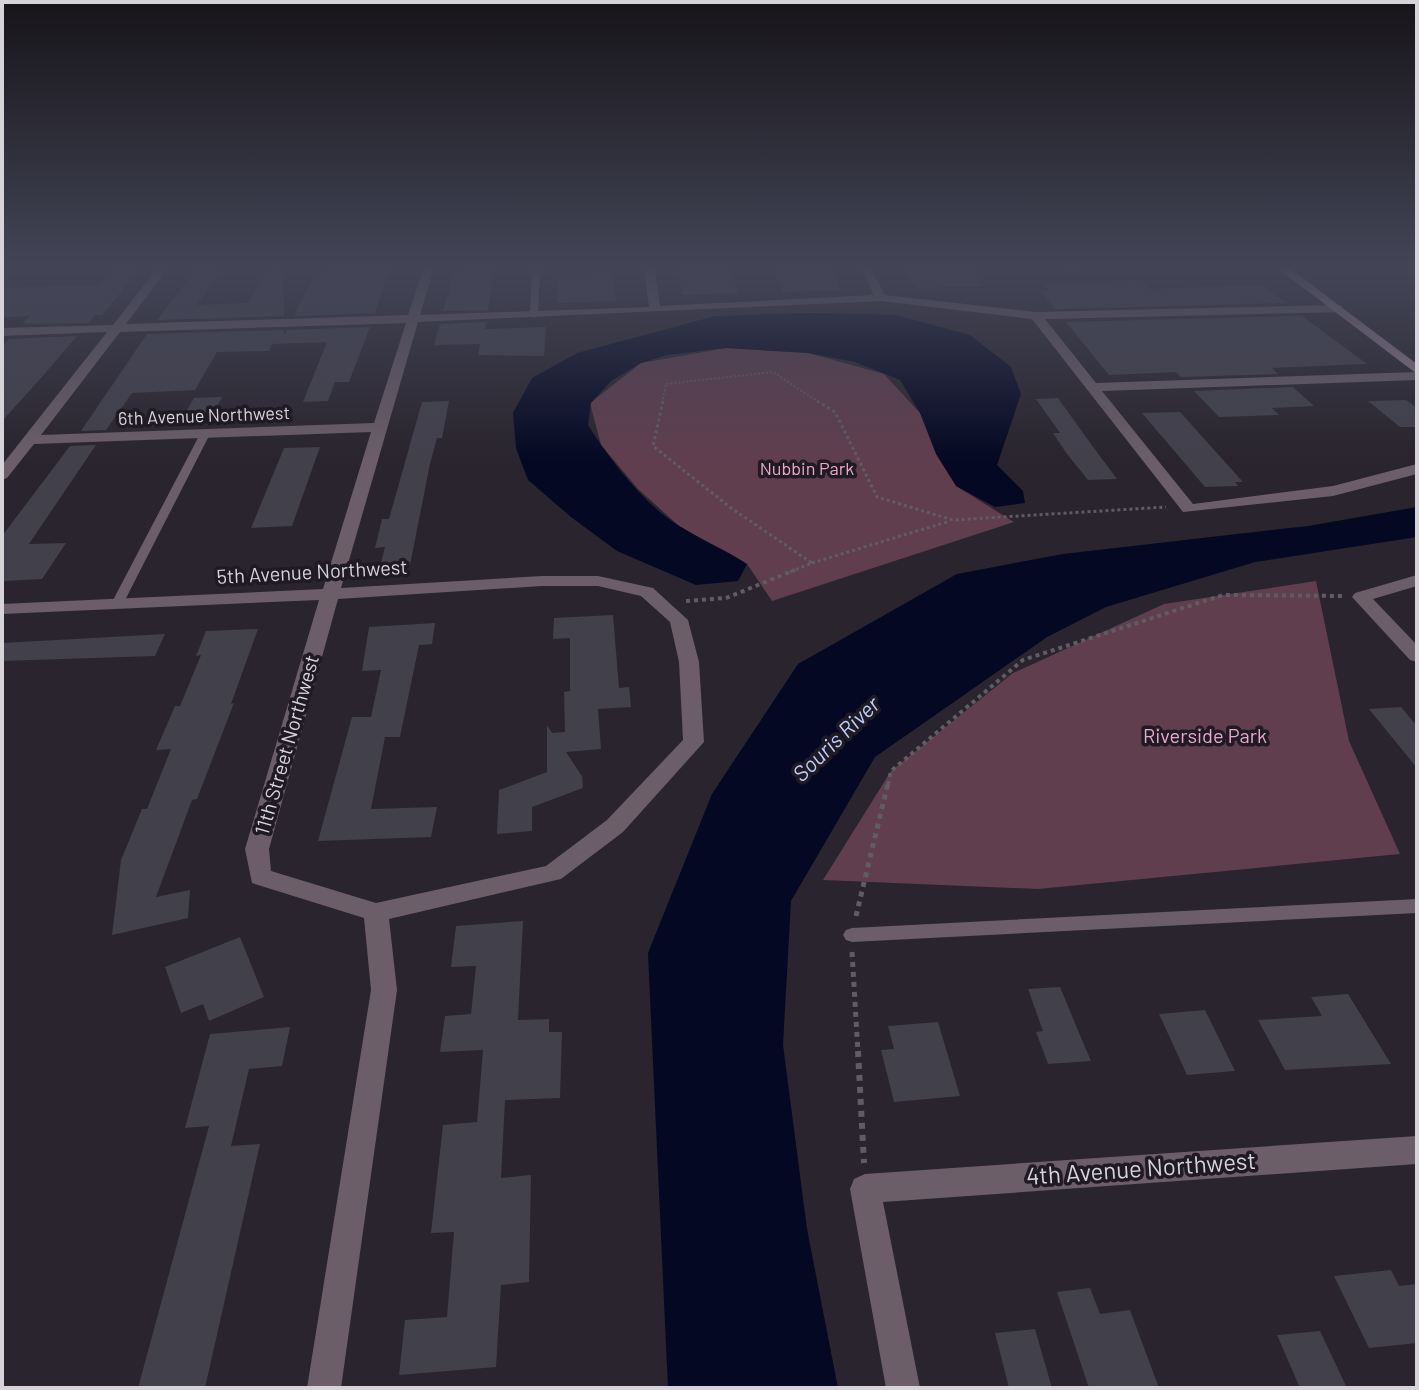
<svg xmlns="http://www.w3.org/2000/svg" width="1419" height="1390" viewBox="0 0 1419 1390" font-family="Barlow,sans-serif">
	<rect width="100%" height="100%" fill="#29242d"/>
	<path fill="#603e4e" d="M 726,348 L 808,353 L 884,374 L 920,413 L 956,486 L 1014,522 L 772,601 L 747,564 L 679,526 L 638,489 L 601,445 L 590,403 L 641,363 Z
		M 1316,581 L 1349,741 L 1400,854 L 1038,889 L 823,880 L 891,771 L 1013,673 L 1164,604 Z"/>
	<path fill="#040822" d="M 810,313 L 896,315 L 970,335 L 1011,367 L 1021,394 L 997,465 L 1023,491 L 1025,503 L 995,507 L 956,486 L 936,454 L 920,413 L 900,380 L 855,362 L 808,353 L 726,348 L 667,355 L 641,363 L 611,381 L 591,403 L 588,425 C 610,460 645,506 681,527 C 703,541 726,550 747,564 L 738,581 L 696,585 L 617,551 L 571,517 L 528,480 L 516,448 L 513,413 L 532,378 L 577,353 L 715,316 Z
		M 1417,507 L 1417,537 L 1255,562 L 1106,607 L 1047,637 L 875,757 L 791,901 L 783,1045 L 807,1229 L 838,1388 L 668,1388 L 648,953 L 712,794 L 798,664 L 957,574 L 1063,554 L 1308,526 Z"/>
	<path fill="#42404b" d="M 115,267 L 142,267 L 102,315 L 95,315 L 88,323 L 22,324 L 30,316 L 2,317 L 2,288 L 98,285 Z
		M 198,267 L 223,267 L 197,305 L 248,303 L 269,267 L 283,267 L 284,316 L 157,320 Z
		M 390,267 L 375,313 L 294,316 L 316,271 Z
		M 460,267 L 494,269 L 488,310 L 443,311 L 454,275 L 457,275 Z
		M 677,267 L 730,267 L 738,293 L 683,295 Z
		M 773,267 L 830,267 L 841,290 L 783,292 Z
		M 903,267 L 970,267 L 984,286 L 917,288 Z
		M 613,272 L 616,301 L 557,303 L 558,277 Z
		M 1140,280 L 1149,289 L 1263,285 L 1286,303 L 1056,309 L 1041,291 L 1049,291 L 1044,284 Z
		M 1302,316 L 1367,364 L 1272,368 L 1278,374 L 1181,377 L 1176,372 L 1109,375 L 1066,322 Z
		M 486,322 L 485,329 L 546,327 L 544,356 L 478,355 L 480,344 L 434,345 L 440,324 Z
		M 370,327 L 349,382 L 335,382 L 328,401 L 303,402 L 327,342 L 272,344 L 269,351 L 217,352 L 195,390 L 132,393 L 106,430 L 81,431 L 147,334 L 284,330 L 284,335 L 287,330 Z
		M 77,336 L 41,378 L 2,421 L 2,346 L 9,339 Z
		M 1293,387 L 1314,406 L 1272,408 L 1279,415 L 1219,417 L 1194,391 Z
		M 222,397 L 212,416 L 183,417 L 194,398 Z
		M 1058,398 L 1091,444 L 1117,479 L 1088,480 L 1067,454 L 1053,433 L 1060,433 L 1036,399 Z
		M 1406,400 L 1417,408 L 1417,427 L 1400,427 L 1368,401 Z
		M 449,401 L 442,438 L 437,438 L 430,464 L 410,565 L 380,567 L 385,547 L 375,548 L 382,519 L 389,519 L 422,402 Z
		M 1180,412 L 1243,482 L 1235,482 L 1238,486 L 1205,487 L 1142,413 Z
		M 96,445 L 29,544 L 66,543 L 42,579 L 4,581 L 2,583 L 2,536 L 70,446 Z
		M 320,447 L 292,526 L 251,528 L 284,448 Z
		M 613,615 L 619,688 L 629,687 L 631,707 L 598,709 L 601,749 L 566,752 L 582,776 L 583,788 L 532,807 L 532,831 L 497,834 L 499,790 L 547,772 L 547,725 L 552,733 L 565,732 L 564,692 L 570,691 L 570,638 L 553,639 L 554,618 Z
		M 435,623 L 432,644 L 419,645 L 400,737 L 385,737 L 371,809 L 437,807 L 431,837 L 318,841 L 352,717 L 371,717 L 381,670 L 362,671 L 369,627 Z
		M 258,629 L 231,704 L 234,703 L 197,799 L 192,800 L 156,897 L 190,890 L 188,918 L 112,935 L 121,860 L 142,809 L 147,809 L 171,749 L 156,750 L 175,706 L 180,706 L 201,655 L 196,656 L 206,631 Z
		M 165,634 L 155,656 L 2,661 L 2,643 Z
		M 1401,707 L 1417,726 L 1417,768 L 1369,709 Z
		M 523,921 L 518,1020 L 549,1019 L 549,1032 L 562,1032 L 560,1098 L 505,1100 L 501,1178 L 531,1175 L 529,1282 L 501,1285 L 496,1367 L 399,1375 L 405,1320 L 447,1317 L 454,1232 L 431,1233 L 443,1125 L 477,1122 L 483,1050 L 440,1052 L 445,1016 L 471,1014 L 476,966 L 451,967 L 456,926 Z
		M 240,937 L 264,997 L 209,1021 L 203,1004 L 181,1013 L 165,967 Z
		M 1060,987 L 1077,1028 L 1091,1061 L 1048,1064 L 1036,1032 L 1043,1031 L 1028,989 Z
		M 1348,994 L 1391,1064 L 1285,1070 L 1258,1020 L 1322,1016 L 1311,997 Z
		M 1205,1010 L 1235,1071 L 1187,1075 L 1159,1014 Z
		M 938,1022 L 960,1096 L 894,1102 L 881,1050 L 894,1049 L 888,1026 Z
		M 290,1027 L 282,1066 L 249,1069 L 231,1146 L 260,1144 L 205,1388 L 138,1388 L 209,1126 L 185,1128 L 210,1034 Z
		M 1391,1270 L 1399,1286 L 1417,1284 L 1417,1343 L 1369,1348 L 1334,1276 Z
		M 1090,1288 L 1100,1314 L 1130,1310 L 1159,1388 L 1089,1388 L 1057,1292 Z
		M 1035,1329 L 1052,1388 L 1009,1388 L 995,1333 Z
		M 1320,1331 L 1347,1388 L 1300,1388 L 1277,1335 Z"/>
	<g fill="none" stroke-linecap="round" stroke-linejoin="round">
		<path stroke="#615c64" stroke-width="2" stroke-dasharray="2 2" stroke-linecap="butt" d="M 662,403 L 666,384 L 773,372 L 820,403"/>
		<path stroke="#615c64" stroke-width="3" stroke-dasharray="3 3" stroke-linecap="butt" d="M 663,401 L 653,446 L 731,508 L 812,563 L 790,572
			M 817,401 L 835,412 L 877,497 L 953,520 L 1166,507
			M 812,563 L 950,521"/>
		<path stroke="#615c64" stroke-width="4" stroke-dasharray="4 4" stroke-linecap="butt" d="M 686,601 L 726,598 L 795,570
			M 888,785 L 891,771 L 1023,660 L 1223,595 L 1343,596"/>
		<path stroke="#615c64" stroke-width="5" stroke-dasharray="5 5" stroke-linecap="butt" d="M 856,916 L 888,783
			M 852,952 L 858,1053"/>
		<path stroke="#615c64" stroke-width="6" stroke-dasharray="6 6" stroke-linecap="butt" d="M 858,1051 L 864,1163"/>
		<path fill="#6b5e69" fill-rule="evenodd" d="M 532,267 L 540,267 L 538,315 L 534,318 L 530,315 Z
			M 205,431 L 210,434 L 123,604 L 117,608 L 113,607 L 111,604 L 200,434 Z
			M 1417,899 L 1417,913 L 852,942 L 846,940 L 843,935 L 846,930 L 852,928 Z"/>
		<path fill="#6b5e69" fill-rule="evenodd" d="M 158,267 L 169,267 L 126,324 L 408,315 L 424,267 L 434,267 L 420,315 L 649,307 L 644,267 L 654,267 L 660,306 L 874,295 L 860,267 L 870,267 L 885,295 L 1036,312 L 1338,305 L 1342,306 L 1342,312 L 1045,319 L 1096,383 L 1417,372 L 1417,380 L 1102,391 L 1193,504 L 1333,486 L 1417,464 L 1417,474 L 1333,496 L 1183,512 L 1032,319 L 881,301 L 418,322 L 341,588 L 542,576 L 598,576 L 653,588 L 688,620 L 699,662 L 704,742 L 623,832 L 561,879 L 389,919 L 397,990 L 341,1388 L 307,1388 L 371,990 L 364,918 L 252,883 L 245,849 L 319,600 L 2,614 L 2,604 L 323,589 L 371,432 L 34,444 L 7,478 L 2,480 L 2,465 L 107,332 L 2,336 L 2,328 L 113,325 ZM 406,323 L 374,423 L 41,435 L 120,332 ZM 542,586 L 598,586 L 641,596 L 670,622 L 679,662 L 683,740 L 607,820 L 546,866 L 376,903 L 271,871 L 269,849 L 338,599 Z
			M 1065,267 L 1076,267 L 1078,269 L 1072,272 Z
			M 1417,575 L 1417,586 L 1373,599 L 1417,645 L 1417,662 L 1410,660 L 1352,597 L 1355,593 Z
			M 1417,1136 L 1417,1164 L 883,1202 L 920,1388 L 886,1388 L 850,1189 L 854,1179 L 865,1174 Z"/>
		<path fill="#927d8f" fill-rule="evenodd" d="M 1276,267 L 1288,267 L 1417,364 L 1417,374 Z"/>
	</g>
	<linearGradient id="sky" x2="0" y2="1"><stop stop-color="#171419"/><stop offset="0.58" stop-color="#434557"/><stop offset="1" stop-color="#434557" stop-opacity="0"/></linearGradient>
	<rect width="1419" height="461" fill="url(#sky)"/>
	<g text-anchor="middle" stroke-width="7" stroke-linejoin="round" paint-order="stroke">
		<g font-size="18" fill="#d6d3d9" stroke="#1f1a23">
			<text transform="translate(204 416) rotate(-2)" y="6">6th Avenue Northwest</text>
		</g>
		<g font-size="18" fill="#eba9c7" stroke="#1f1a23">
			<text x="807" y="475">Nubbin Park</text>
		</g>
		<g font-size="20" fill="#d6d3d9" stroke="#1f1a23">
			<text transform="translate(312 572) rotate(-3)" y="7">5th Avenue Northwest</text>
			<text transform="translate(287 745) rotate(-74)" y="7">11th Street Northwest</text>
		</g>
		<g font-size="20" fill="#eba9c7" stroke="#1f1a23">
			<text x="1205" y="743">Riverside Park</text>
		</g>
		<g font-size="22" font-style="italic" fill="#bdcdfc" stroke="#1f1a23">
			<text transform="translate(836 739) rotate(-44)" y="8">Souris River</text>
		</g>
		<g font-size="24" fill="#d6d3d9" stroke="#1f1a23">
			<text transform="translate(1141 1169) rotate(-4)" y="8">4th Avenue Northwest</text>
		</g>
	</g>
	<rect width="1419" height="1390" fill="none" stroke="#d6d3d9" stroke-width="8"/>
</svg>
